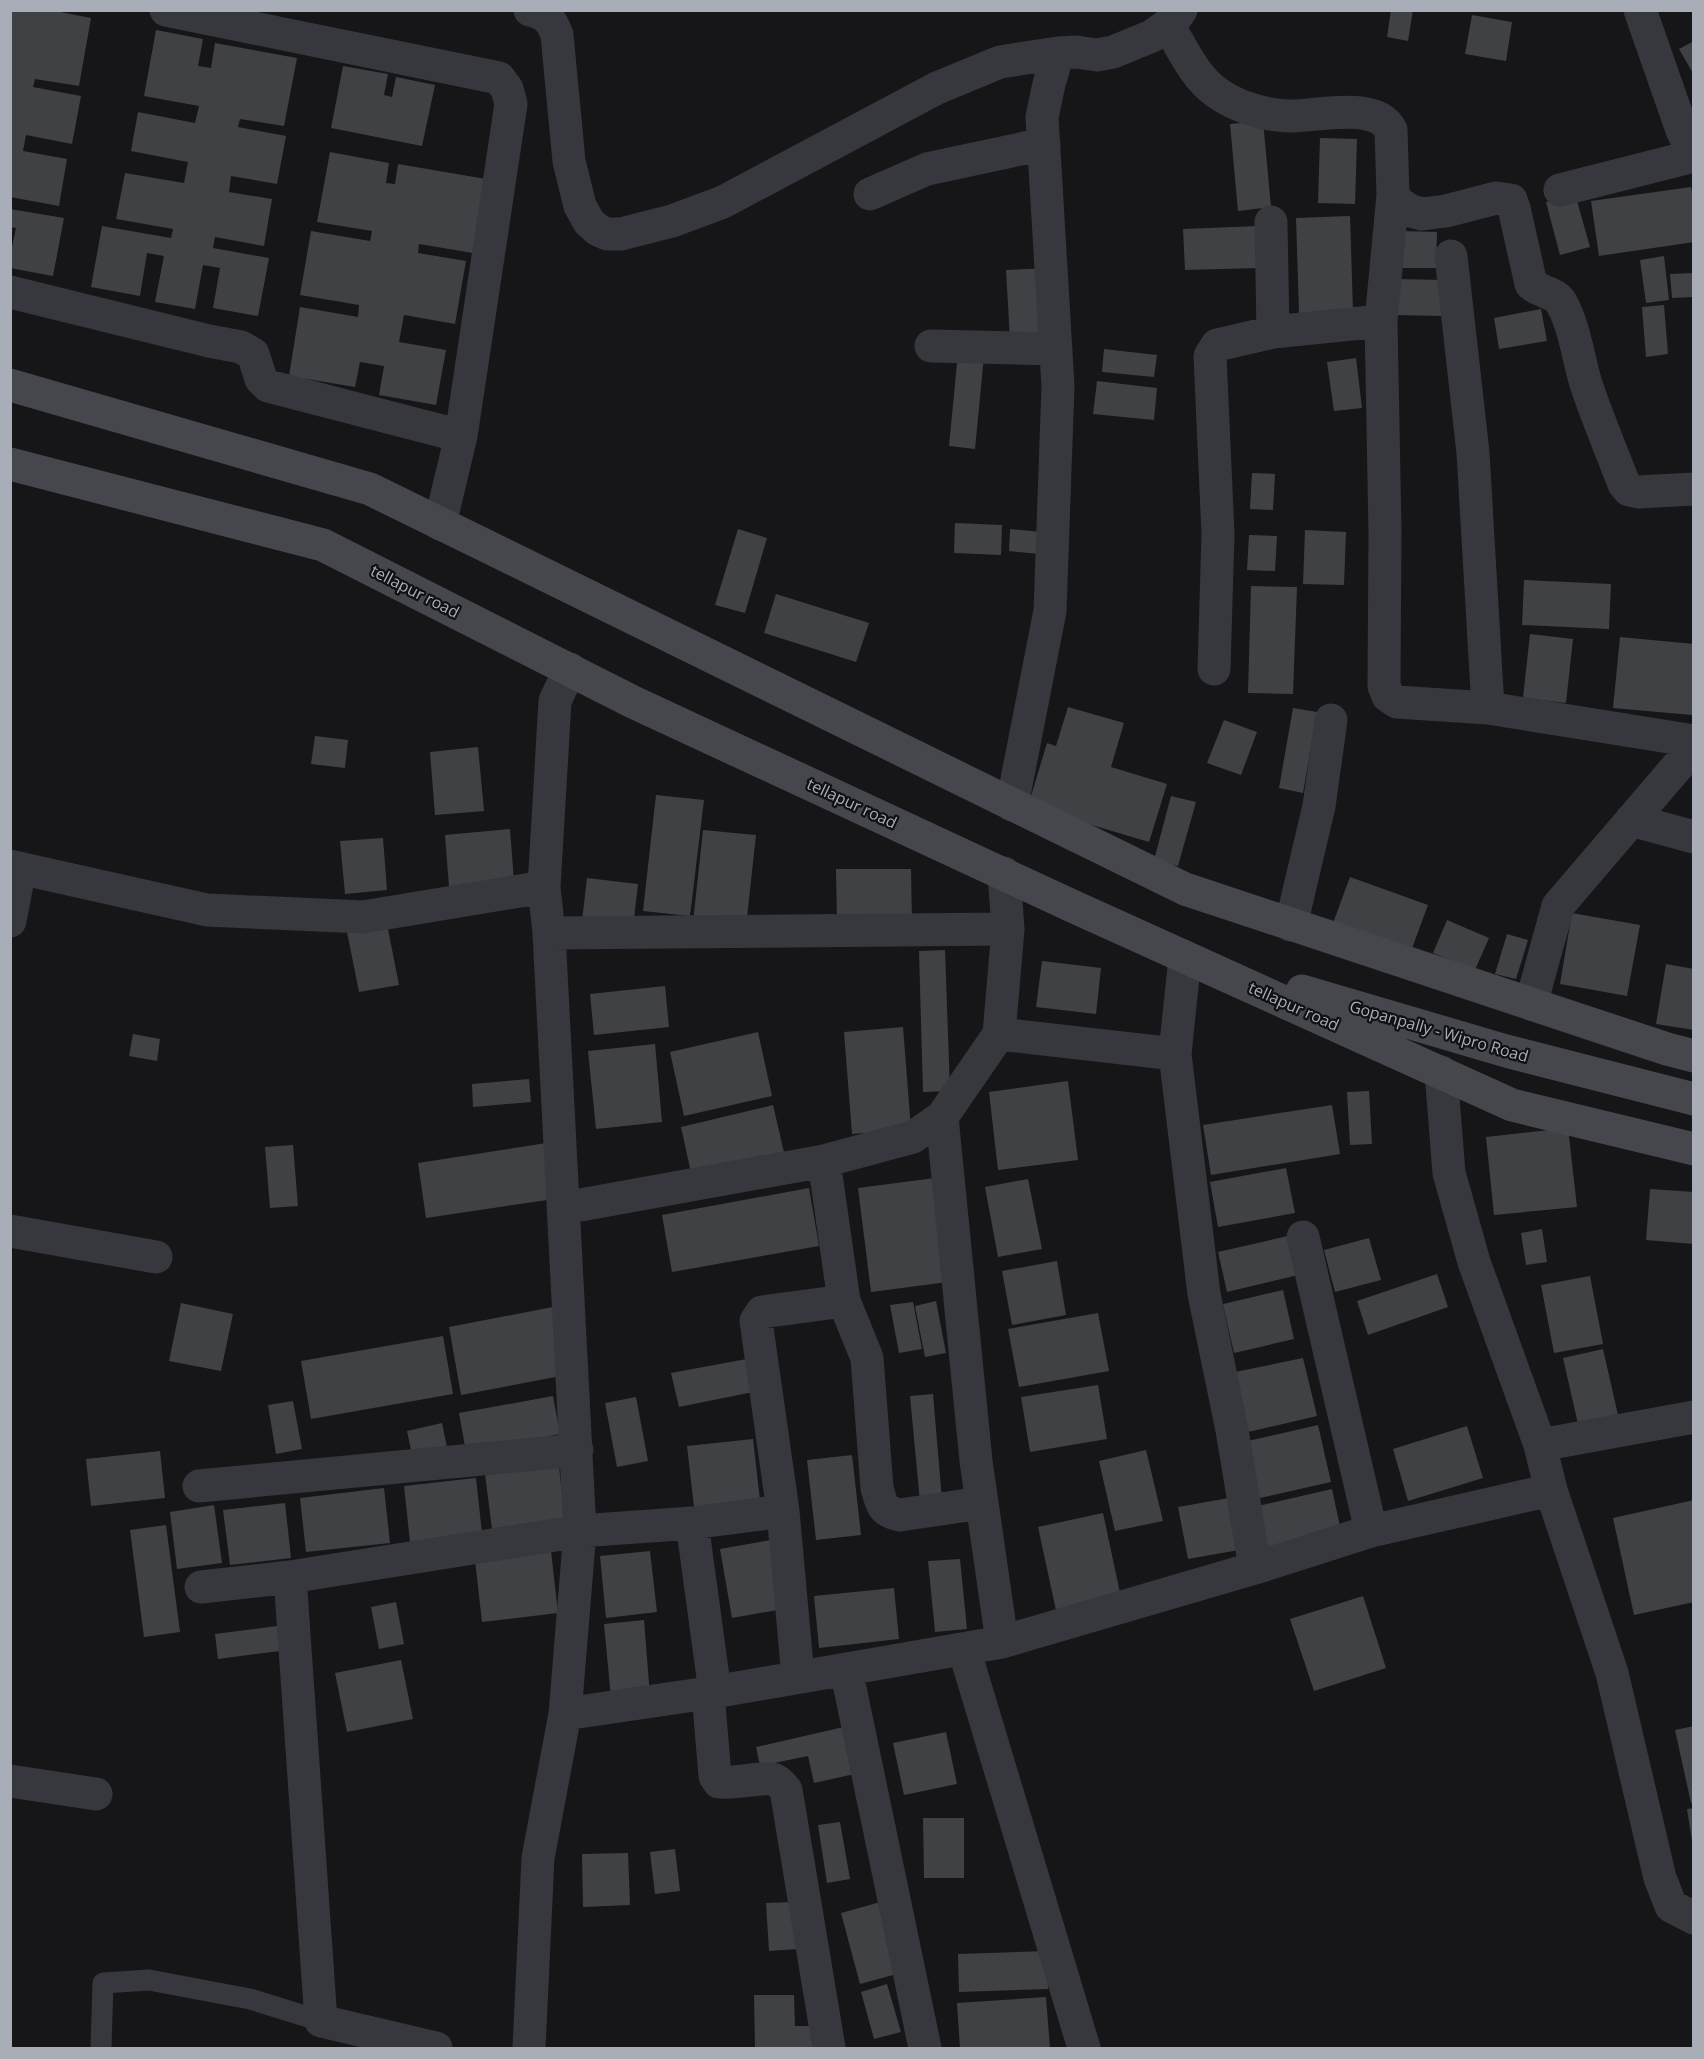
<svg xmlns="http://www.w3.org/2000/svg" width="1704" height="2059" viewBox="0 0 1704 2059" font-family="'Open Sans',sans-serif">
	<rect width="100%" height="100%" fill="#161618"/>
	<path fill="#404145" d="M 10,10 L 50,10 L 91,18 L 79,86 L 35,79 L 33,87 L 81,96 L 72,144 L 26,135 L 23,151 L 67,159 L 59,206 L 10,197 Z
		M 1391,10 L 1413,10 L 1408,41 L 1387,37 Z
		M 1472,15 L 1512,22 L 1506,61 L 1465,54 Z
		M 156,30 L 203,39 L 198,66 L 211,68 L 215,43 L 297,58 L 284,126 L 240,119 L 238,127 L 286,136 L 277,184 L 231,176 L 229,192 L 272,199 L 264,246 L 215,237 L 213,248 L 269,258 L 258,316 L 213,308 L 220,268 L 203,265 L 195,309 L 155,302 L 164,256 L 147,253 L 140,296 L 91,287 L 102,226 L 171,238 L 173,229 L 116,219 L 125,173 L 184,183 L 188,162 L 131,151 L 138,112 L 195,123 L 199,106 L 144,96 Z
		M 1694,41 L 1694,75 L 1679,49 Z
		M 343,66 L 388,74 L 384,95 L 392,97 L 396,77 L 435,85 L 422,146 L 331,128 Z
		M 1263,121 L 1271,207 L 1238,211 L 1230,124 Z
		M 1320,138 L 1357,139 L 1355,204 L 1318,203 Z
		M 330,152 L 389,163 L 386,183 L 395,184 L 398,164 L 486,179 L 473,253 L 419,244 L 418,253 L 466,261 L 455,324 L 404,315 L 399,342 L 446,350 L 436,405 L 379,395 L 384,366 L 360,362 L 355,387 L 289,376 L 300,307 L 358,317 L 359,305 L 300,295 L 311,231 L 370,241 L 372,231 L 317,222 Z
		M 1691,187 L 1694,202 L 1694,242 L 1599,256 L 1591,201 Z
		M 1575,194 L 1590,247 L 1560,255 L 1546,202 Z
		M 10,209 L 64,218 L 53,276 L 10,268 L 10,256 L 16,228 L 10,227 Z
		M 1350,216 L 1353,311 L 1299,313 L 1296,218 Z
		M 1259,226 L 1260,268 L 1185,270 L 1183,229 Z
		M 1401,231 L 1437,232 L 1436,268 L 1400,268 Z
		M 1664,256 L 1669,300 L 1646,303 L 1640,260 Z
		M 1049,268 L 1053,338 L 1010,340 L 1006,270 Z
		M 1694,273 L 1694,297 L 1672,298 L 1670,274 Z
		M 1396,279 L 1443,280 L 1442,316 L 1395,315 Z
		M 1664,305 L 1668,354 L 1646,357 L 1642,307 Z
		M 1541,309 L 1547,341 L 1499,349 L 1494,318 Z
		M 1104,349 L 1157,355 L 1154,377 L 1102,372 Z
		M 958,353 L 984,356 L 975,449 L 949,446 Z
		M 1356,358 L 1362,408 L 1334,411 L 1327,362 Z
		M 1097,381 L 1157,388 L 1154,420 L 1093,414 Z
		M 1252,473 L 1275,474 L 1273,510 L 1250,509 Z
		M 955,523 L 1002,525 L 1001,555 L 954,553 Z
		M 738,529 L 767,538 L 745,613 L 715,605 Z
		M 1010,529 L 1041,532 L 1039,554 L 1009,551 Z
		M 1305,530 L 1346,532 L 1344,585 L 1303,584 Z
		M 1249,535 L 1277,536 L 1275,571 L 1247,570 Z
		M 1524,580 L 1611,584 L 1609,629 L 1522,625 Z
		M 1251,586 L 1297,587 L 1293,694 L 1248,693 Z
		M 776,594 L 869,623 L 856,662 L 764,633 Z
		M 1530,634 L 1573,639 L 1566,703 L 1523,698 Z
		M 1620,637 L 1694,644 L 1692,715 L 1613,708 Z
		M 1068,707 L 1124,723 L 1111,767 L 1167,784 L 1149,842 L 1028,806 L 1047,743 L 1056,746 Z
		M 1293,708 L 1317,712 L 1303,793 L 1279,788 Z
		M 1224,720 L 1257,732 L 1241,775 L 1207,763 Z
		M 315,736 L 348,740 L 345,768 L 311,764 Z
		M 478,747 L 484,811 L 435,815 L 430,752 Z
		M 656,795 L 704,800 L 690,916 L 643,911 Z
		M 1171,796 L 1196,802 L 1178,866 L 1154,860 Z
		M 510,829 L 514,881 L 449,887 L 445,835 Z
		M 703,830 L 756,835 L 746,927 L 693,922 Z
		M 383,838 L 387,890 L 345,894 L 340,841 Z
		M 836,869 L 911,869 L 912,923 L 837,924 Z
		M 1350,877 L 1428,905 L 1411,951 L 1333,923 Z
		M 587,878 L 638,884 L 633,927 L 582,921 Z
		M 1572,913 L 1640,925 L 1627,996 L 1560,984 Z
		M 1447,920 L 1489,938 L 1475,970 L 1433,953 Z
		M 387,924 L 399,985 L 359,992 L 347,932 Z
		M 1507,934 L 1528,940 L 1516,979 L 1495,974 Z
		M 945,950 L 950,1091 L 923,1092 L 919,951 Z
		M 1042,961 L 1101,968 L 1096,1014 L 1036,1007 Z
		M 1666,964 L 1694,969 L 1694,1030 L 1656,1024 Z
		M 665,986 L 669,1027 L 594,1035 L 590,994 Z
		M 903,1027 L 911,1129 L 852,1134 L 844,1032 Z
		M 758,1032 L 772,1096 L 684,1116 L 670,1052 Z
		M 133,1034 L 160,1039 L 157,1061 L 129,1056 Z
		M 655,1044 L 662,1122 L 596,1129 L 588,1051 Z
		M 529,1079 L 531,1102 L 473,1107 L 472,1084 Z
		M 1068,1081 L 1078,1160 L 998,1170 L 989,1092 Z
		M 1369,1091 L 1372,1144 L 1350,1145 L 1347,1092 Z
		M 773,1105 L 786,1161 L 693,1182 L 681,1127 Z
		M 1332,1105 L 1340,1154 L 1211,1175 L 1203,1125 Z
		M 1568,1128 L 1577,1207 L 1494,1215 L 1486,1137 Z
		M 546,1143 L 554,1199 L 426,1218 L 418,1163 Z
		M 293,1145 L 298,1206 L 270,1208 L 265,1147 Z
		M 1286,1168 L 1295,1213 L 1218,1227 L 1210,1182 Z
		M 935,1178 L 948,1282 L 871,1292 L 858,1188 Z
		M 1028,1179 L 1042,1249 L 998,1257 L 985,1187 Z
		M 809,1188 L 819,1246 L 672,1272 L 662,1215 Z
		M 1650,1189 L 1694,1192 L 1694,1244 L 1646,1240 Z
		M 1542,1229 L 1547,1262 L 1526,1265 L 1521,1233 Z
		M 1288,1236 L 1298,1275 L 1227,1292 L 1218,1252 Z
		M 1369,1238 L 1381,1280 L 1335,1292 L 1324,1250 Z
		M 1057,1261 L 1066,1315 L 1012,1325 L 1002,1271 Z
		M 1437,1274 L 1448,1307 L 1368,1335 L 1357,1301 Z
		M 1590,1276 L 1603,1344 L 1554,1353 L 1541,1285 Z
		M 1283,1290 L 1294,1339 L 1234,1353 L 1223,1304 Z
		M 936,1301 L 946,1353 L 925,1357 L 915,1306 Z
		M 913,1302 L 922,1349 L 899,1353 L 890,1305 Z
		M 181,1303 L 233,1314 L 221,1371 L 169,1361 Z
		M 553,1307 L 566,1375 L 461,1395 L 449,1327 Z
		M 1098,1313 L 1109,1371 L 1019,1387 L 1008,1329 Z
		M 443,1336 L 453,1394 L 311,1419 L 301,1361 Z
		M 1603,1349 L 1618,1415 L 1578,1424 L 1563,1358 Z
		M 752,1358 L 758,1391 L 679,1407 L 671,1373 Z
		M 1303,1358 L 1317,1416 L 1248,1432 L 1235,1372 Z
		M 1098,1385 L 1107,1439 L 1030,1452 L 1021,1397 Z
		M 933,1394 L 942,1500 L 920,1502 L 910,1396 Z
		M 553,1396 L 560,1434 L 466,1452 L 459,1413 Z
		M 636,1397 L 648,1461 L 617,1467 L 605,1403 Z
		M 293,1401 L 302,1449 L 276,1454 L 268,1405 Z
		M 442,1423 L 447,1447 L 412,1455 L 407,1431 Z
		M 1318,1425 L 1331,1482 L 1256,1499 L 1243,1442 Z
		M 1467,1426 L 1483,1478 L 1408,1501 L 1393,1449 Z
		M 753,1439 L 760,1500 L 694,1507 L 687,1446 Z
		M 1146,1450 L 1163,1521 L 1115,1531 L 1099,1461 Z
		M 160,1451 L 165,1498 L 91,1506 L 86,1459 Z
		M 852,1455 L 861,1535 L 816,1540 L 807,1460 Z
		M 559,1466 L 566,1530 L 493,1537 L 485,1474 Z
		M 476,1478 L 482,1533 L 410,1542 L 404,1486 Z
		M 384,1488 L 390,1543 L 306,1552 L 300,1498 Z
		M 1332,1489 L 1341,1531 L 1262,1549 L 1253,1507 Z
		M 1229,1498 L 1239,1550 L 1188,1559 L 1178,1507 Z
		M 1694,1500 L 1694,1602 L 1634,1615 L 1613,1518 Z
		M 285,1503 L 291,1558 L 230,1565 L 223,1510 Z
		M 214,1505 L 222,1563 L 177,1569 L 170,1512 Z
		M 1103,1513 L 1122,1602 L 1057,1615 L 1038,1527 Z
		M 166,1525 L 180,1632 L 144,1637 L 130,1530 Z
		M 771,1540 L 783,1609 L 732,1618 L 720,1549 Z
		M 551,1551 L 558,1613 L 482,1622 L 475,1560 Z
		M 650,1551 L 657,1612 L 606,1618 L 600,1556 Z
		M 960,1559 L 967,1629 L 935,1632 L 928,1561 Z
		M 894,1588 L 899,1639 L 819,1648 L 814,1596 Z
		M 1363,1596 L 1386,1668 L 1314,1691 L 1290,1619 Z
		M 396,1602 L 404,1644 L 379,1649 L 371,1607 Z
		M 644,1620 L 650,1696 L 611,1698 L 604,1624 Z
		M 285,1625 L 288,1650 L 218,1659 L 215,1634 Z
		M 401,1660 L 413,1719 L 347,1732 L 335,1673 Z
		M 848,1726 L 859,1773 L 814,1783 L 808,1756 L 760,1766 L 756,1747 Z
		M 1694,1726 L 1694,1802 L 1691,1803 L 1675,1730 Z
		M 946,1732 L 957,1784 L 904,1795 L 893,1743 Z
		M 1694,1808 L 1694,1841 L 1692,1841 L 1687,1809 Z
		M 923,1818 L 964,1818 L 964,1878 L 924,1878 Z
		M 840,1822 L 850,1879 L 827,1883 L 818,1825 Z
		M 675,1849 L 680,1891 L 655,1894 L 650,1852 Z
		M 628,1853 L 630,1905 L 583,1907 L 582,1854 Z
		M 884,1901 L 904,1972 L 860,1984 L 841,1913 Z
		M 794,1902 L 797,1949 L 769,1951 L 766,1903 Z
		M 1047,1951 L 1048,1989 L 959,1992 L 958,1954 Z
		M 887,1984 L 901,2032 L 874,2039 L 861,1992 Z
		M 754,1995 L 794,1995 L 795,2026 L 814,2026 L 814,2048 L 755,2048 Z
		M 1046,1997 L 1050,2048 L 960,2048 L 957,2003 Z"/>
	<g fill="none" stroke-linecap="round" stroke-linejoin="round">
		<path stroke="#37383d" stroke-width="21" d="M 101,2048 L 103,1983 L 149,1980 L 250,1999 L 321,2021"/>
		<path stroke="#37383d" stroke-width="33" d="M 166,10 L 499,78 L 507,89 L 511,104 L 461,436 L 440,524
			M 530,10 C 546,14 552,20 557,35 L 569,161 L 580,206 L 589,222 L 598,230 L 607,234 L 621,234 L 672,221 L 723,202 L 937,88 L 1000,62 L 1058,53 L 1076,52 L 1097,55 L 1113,52 L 1152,36 L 1173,21 L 1181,10
			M 1640,10 L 1682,130 L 1694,154
			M 1168,25 C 1182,48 1194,76 1216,92 C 1236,107 1267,116 1291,116 C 1318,116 1376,101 1391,130 L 1393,195 L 1400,204 L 1411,211 L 1422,214 L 1446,211 L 1496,198 L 1511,200 L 1514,208 L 1531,284 C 1541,293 1556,292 1562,304 C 1575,328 1578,358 1586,384 C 1597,417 1611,450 1624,484 L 1629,490 L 1638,492 L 1694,489
			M 1560,190 L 1694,156
			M 870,194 L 927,169 L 1044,144
			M 1393,195 L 1381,321 L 1385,532 L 1384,686 L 1388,696 L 1397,702 L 1488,708 L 1694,741
			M 1271,222 L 1273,332
			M 1451,256 L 1473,453 L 1488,708
			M 10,292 L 209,341 L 241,347 L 253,354 L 261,379 L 268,386 L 461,436
			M 931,346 L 1056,349
			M 1214,669 L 1218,534 L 1210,356 L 1217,345 L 1273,332 L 1381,321
			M 1012,805 L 1050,611 L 1058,386 L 1042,117 L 1049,84 L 1058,53
			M 1631,820 L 1694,837
			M 10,866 L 207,910 L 363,917 L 544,887
			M 10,921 L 20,868
			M 1291,925 L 1319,806 L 1331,720
			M 549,933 L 1008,929
			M 1185,957 L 1175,1054 L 1204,1294 L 1232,1430 L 1255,1568
			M 1531,1004 L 1558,906 L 1694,747
			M 999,1034 L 1175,1054
			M 1441,1072 L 1449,1173 L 1474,1262 L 1540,1445 L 1551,1490 L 1612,1673 L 1660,1878 L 1671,1906 L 1694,1918
			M 942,1117 L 976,1461 L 1002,1642
			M 824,1161 L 844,1301
			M 564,1208 L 824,1161 L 913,1137 L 942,1117 L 999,1034 L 1008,929 L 1004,873
			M 10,1231 L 156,1257
			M 1303,1237 L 1371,1531
			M 1540,1445 L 1694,1417
			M 199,1486 L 577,1450
			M 692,1523 L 715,1692
			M 290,1577 L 321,2021 L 436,2048
			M 201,1587 L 290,1577 L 580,1531 L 692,1523 L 783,1511
			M 964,1649 L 1084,2048
			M 846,1669 L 925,2048
			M 798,1677 L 783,1511 L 756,1321 L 762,1312 L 844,1301 L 867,1358 L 877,1488 C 882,1504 881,1511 900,1515 L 981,1503
			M 708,1693 L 715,1776 L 719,1782 C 735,1784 763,1776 775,1780 C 780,1782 783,1787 786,1790 L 829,2048
			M 565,1714 L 708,1693 L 1002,1642 L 1255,1568 L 1371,1531 L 1551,1490
			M 10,1781 L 96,1794
			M 529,2048 L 538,1858 L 565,1714 L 580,1531 L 549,933 L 544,887 L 555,701 L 570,669"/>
		<path stroke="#45474d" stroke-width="33" d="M 10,385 L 370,489 L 1185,889 L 1667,1049 L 1694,1056
			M 10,464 L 323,545 L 633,702 L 1070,905 L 1512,1105 L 1694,1149
			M 1302,991 L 1506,1051 L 1694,1099"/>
	</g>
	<g text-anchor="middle" stroke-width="4.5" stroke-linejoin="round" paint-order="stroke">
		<g font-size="16" fill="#a8adb8" stroke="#111113">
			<text transform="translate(415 591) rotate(27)" y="6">tellapur road</text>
			<text transform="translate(852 803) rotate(25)" y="6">tellapur road</text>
			<text transform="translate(1294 1006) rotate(24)" y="6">tellapur road</text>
			<text transform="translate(1439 1031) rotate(16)" y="6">Gopanpally - Wipro Road</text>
		</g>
	</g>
	<rect width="1704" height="2059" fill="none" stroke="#a8adb8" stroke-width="24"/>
</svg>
